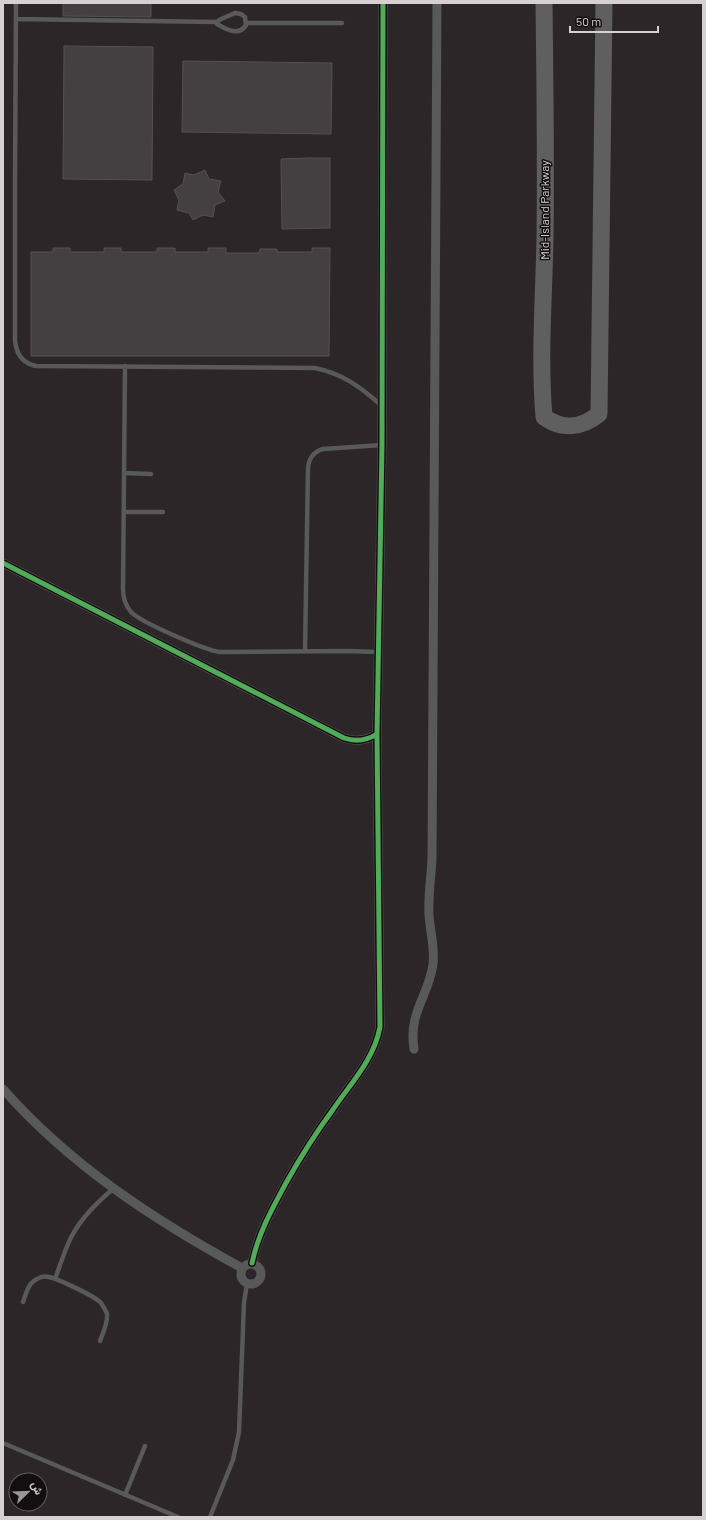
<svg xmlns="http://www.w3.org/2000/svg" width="706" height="1520" viewBox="0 0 706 1520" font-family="Barlow,Vazirmatn,sans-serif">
	<rect width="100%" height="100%" fill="#2c2628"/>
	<path fill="#444041" stroke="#555051" d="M 63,3 L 151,3 L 151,17 L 63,16 Z
		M 64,46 L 153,47 L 152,180 L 63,179 Z
		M 183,61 L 332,63 L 331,134 L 182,132 Z
		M 310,158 L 330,158 L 330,228 L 282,229 L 281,159 Z
		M 205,170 L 209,179 L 221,181 L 218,192 L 225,201 L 215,205 L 213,217 L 203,215 L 193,220 L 189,213 L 177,210 L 179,200 L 174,190 L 183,184 L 185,173 L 194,175 Z
		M 53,248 L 70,248 L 70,252 L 104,252 L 104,248 L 121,248 L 121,252 L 157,252 L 157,248 L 175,248 L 175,252 L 208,252 L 208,248 L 226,248 L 226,253 L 259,253 L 260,249 L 277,249 L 277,252 L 312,252 L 312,248 L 330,248 L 329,356 L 31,356 L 31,252 L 53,252 Z"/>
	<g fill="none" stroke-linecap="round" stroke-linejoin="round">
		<path stroke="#585959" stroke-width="4.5" d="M 16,3 L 15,177 L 15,340 C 16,354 22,363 36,366 L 315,368 C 343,374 359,386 381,405
			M 235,13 L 241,14 L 245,17 L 246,25 C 239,37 226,29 217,24 L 219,20 Z
			M 16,19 L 217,22
			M 247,23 L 342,23
			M 125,366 L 123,589 C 123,597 125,605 131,612 C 142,623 203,649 219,652 L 348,651 L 378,652
			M 124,473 L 151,474
			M 124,512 L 163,512
			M 305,651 L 308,468 C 309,458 313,452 323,449 L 382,445
			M 55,1279 C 59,1268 63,1256 68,1244 C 77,1222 95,1204 113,1189
			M 23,1302 C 26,1294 28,1283 37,1279 C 40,1277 45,1276 49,1277 C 58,1279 95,1296 101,1303 C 103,1306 106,1311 107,1314 C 108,1323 103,1333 100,1341
			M 3,1443 L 178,1517
			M 125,1495 L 145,1446
			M 210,1517 L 233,1460 L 239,1432 L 244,1303 L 247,1283"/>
		<path stroke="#585959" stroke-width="9" d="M 3,563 L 344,738 C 356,742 366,741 377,734
			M 414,1049 C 408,1012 429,996 433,964 C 435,947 430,931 429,915 C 428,896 431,878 432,859 L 437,3
			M 3,1089 C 70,1165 154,1220 242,1268
			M 252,1263 C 258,1234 272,1209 286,1183 C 300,1158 315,1134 332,1111 C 350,1084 374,1060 380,1027 L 377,734 L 382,445 L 383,3
			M241 1274a10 10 0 1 1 20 0a10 10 0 1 1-20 0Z"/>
		<path stroke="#5f5f5f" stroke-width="17" d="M 544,3 C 545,81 546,159 545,237 C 544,297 539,357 544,417 C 562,430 582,428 599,414 L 604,3"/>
		<defs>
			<path id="cycleway" d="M 3,563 L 344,738 C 356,742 366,741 377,734
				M 252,1263 C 258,1234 272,1209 286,1183 C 300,1158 315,1134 332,1111 C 350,1084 374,1060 380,1027 L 377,734 L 382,445 L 383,3"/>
		</defs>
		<use href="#cycleway" stroke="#130f10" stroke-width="8"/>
		<use href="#cycleway" stroke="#51ab58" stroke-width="5"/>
	</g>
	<g text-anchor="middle" stroke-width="3" stroke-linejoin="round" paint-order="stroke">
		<g font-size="12" fill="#d7d0d2" stroke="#130f10">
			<text transform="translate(545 210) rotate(-90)" y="4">Mid-Island Parkway</text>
		</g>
	</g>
	<rect width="706" height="1520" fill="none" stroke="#d7d0d2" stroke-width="8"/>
	<g transform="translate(28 1492) rotate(67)"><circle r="19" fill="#130f10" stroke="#615c5e"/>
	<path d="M0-3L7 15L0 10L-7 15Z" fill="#9b9496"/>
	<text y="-6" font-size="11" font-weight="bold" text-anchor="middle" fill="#d7d0d2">ش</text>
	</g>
	<path d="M570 26v6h88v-6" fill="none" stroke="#d7d0d2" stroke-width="2"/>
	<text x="576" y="26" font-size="12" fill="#d7d0d2" stroke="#130f10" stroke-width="3" paint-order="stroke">50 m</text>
</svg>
